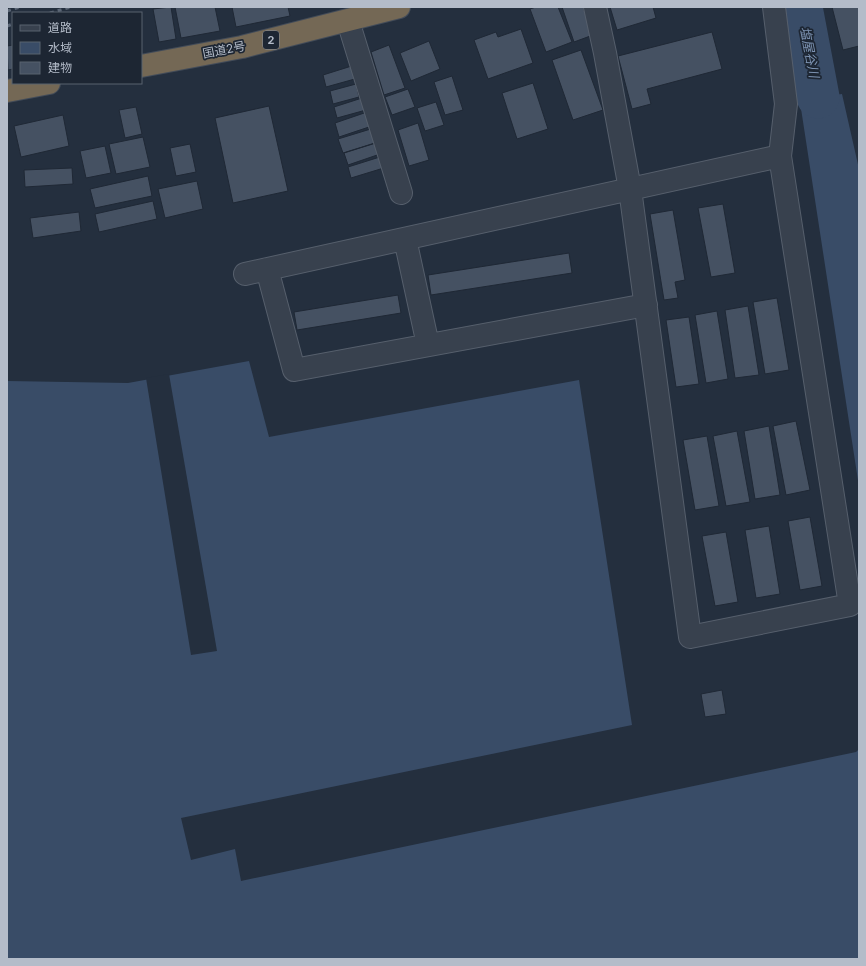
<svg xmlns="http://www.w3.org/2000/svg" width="866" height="966" viewBox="0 0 866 966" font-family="Inter,'Noto Sans JP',sans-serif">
	<rect width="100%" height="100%" fill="#242f3e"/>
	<path fill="#394c67" d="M 842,94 L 859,169 L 859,487 L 800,102 L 818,97 Z
		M 249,361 L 269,437 L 579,380 L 632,725 L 181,818 L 191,860 L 235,849 L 241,881 L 856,752 L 859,749 L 859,959 L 7,959 L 7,381 L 128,383 Z"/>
	<path fill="#242f3e" d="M 169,374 L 217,651 L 191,655 L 146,378 Z"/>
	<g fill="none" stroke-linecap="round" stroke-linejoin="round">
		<path stroke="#394c67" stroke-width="43" d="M 801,7 L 818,97"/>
	</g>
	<path fill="#455162" stroke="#1f2835" d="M 171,7 L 176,39 L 159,42 L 153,9 Z
		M 175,7 L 215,7 L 220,31 L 181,38 Z
		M 232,7 L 288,7 L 290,16 L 236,27 Z
		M 536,7 L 558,7 L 572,42 L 546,52 L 530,9 Z
		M 562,7 L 583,7 L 593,35 L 574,42 Z
		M 610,7 L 653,7 L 656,18 L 617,30 Z
		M 832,7 L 859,7 L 859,46 L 843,50 Z
		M 521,29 L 533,63 L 488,79 L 474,40 L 496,32 L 498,37 Z
		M 712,32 L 722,69 L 647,89 L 651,104 L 632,109 L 618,56 Z
		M 429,41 L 440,69 L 411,81 L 400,53 Z
		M 13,45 L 13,69 L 8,70 L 7,46 Z
		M 389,45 L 405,88 L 384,95 L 371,52 Z
		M 581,50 L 603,110 L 573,120 L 552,60 Z
		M 358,64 L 362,77 L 326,87 L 323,75 Z
		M 452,76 L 463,110 L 445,115 L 434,82 Z
		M 533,83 L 548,129 L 517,139 L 502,93 Z
		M 356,84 L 359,97 L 333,104 L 330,91 Z
		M 408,89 L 415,107 L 392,115 L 385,97 Z
		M 362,98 L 366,110 L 337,118 L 334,107 Z
		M 436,102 L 444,125 L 425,131 L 417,108 Z
		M 269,106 L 288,191 L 233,203 L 215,118 Z
		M 136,107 L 142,134 L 125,138 L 119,110 Z
		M 370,111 L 375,125 L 339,137 L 335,123 Z
		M 63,115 L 69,146 L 21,157 L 14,126 Z
		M 418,123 L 429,160 L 409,166 L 398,130 Z
		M 374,128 L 378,142 L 343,153 L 338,139 Z
		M 143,137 L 150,167 L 116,174 L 109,144 Z
		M 379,142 L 383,153 L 348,165 L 344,153 Z
		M 190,144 L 196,172 L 176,176 L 170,148 Z
		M 105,146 L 111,173 L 86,178 L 80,151 Z
		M 383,156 L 387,167 L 351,178 L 348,167 Z
		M 72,168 L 73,184 L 25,187 L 24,170 Z
		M 148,176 L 152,196 L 95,208 L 90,189 Z
		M 197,181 L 203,209 L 165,218 L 158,189 Z
		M 153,201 L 157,219 L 99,232 L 95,214 Z
		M 723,204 L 735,273 L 711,277 L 698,208 Z
		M 673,210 L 685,280 L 675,282 L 678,298 L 664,300 L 650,214 Z
		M 79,212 L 81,231 L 33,238 L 30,218 Z
		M 569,253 L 572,273 L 431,295 L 428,275 Z
		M 398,295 L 401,313 L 297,330 L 294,312 Z
		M 777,298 L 789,370 L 765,374 L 753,302 Z
		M 748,306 L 759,375 L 735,378 L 725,310 Z
		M 717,311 L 728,379 L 706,383 L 695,315 Z
		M 689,317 L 699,384 L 676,387 L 666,320 Z
		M 796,421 L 810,490 L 786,495 L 773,426 Z
		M 769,426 L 780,495 L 755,499 L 744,431 Z
		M 737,431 L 750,502 L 726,506 L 713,436 Z
		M 707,436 L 719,506 L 695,510 L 683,440 Z
		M 810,517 L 822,586 L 800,590 L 788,521 Z
		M 769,526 L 780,594 L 756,598 L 745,530 Z
		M 726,532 L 738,602 L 715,606 L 702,536 Z
		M 722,690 L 726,714 L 705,717 L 701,694 Z"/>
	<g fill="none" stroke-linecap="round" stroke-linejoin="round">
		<defs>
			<path id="minor" d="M 595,7 L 605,53 L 630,189 L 690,637 L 850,605 L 780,156
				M 348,21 L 401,193
				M 405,239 L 428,345
				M 267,269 L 294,370 L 646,305
				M 245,274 L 780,156 L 786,104 L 774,7"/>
			<path id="highway" d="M 141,66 L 242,47 L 399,7
				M 7,91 L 49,83"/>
		</defs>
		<use href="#minor" stroke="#565f6c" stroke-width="24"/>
		<use href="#highway" stroke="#434c59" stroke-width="24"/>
		<use href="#minor" stroke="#38414e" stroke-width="22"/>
		<use href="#highway" stroke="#746855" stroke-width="22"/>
		<path stroke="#5a6575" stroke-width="3" stroke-dasharray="4 4" stroke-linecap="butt" d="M 7,11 L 20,7
			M 50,13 L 71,7
			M 7,26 L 13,24"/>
	</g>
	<g text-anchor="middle" stroke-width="3.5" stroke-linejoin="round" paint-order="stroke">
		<rect fill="#1d2633" stroke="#878f9c" stroke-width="1" x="263" y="31" width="16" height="18" rx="3"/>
		<g font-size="11" font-weight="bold" fill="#b4bcc9">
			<text x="271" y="44">2</text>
		</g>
		<g font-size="12" fill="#b4bcc9" stroke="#1d2633">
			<text transform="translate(224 50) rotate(-11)" y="4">国道2号</text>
		</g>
		<g font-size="13" font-style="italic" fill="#7c92b1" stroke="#1d2633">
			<text transform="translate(810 52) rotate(79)" y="5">塩屋谷川</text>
		</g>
	</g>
	<rect width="866" height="966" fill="none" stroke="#b4bcc9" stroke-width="16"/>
	<rect x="12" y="12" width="130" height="72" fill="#1d2633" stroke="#59626f"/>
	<rect x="20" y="25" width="20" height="6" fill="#38414e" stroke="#59626f"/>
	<text x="48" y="32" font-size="12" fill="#b4bcc9">道路</text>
	<rect x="20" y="42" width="20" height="12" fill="#394c67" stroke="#59626f"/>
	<text x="48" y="52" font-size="12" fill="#b4bcc9">水域</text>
	<rect x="20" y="62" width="20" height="12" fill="#455162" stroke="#59626f"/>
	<text x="48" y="72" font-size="12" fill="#b4bcc9">建物</text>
</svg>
